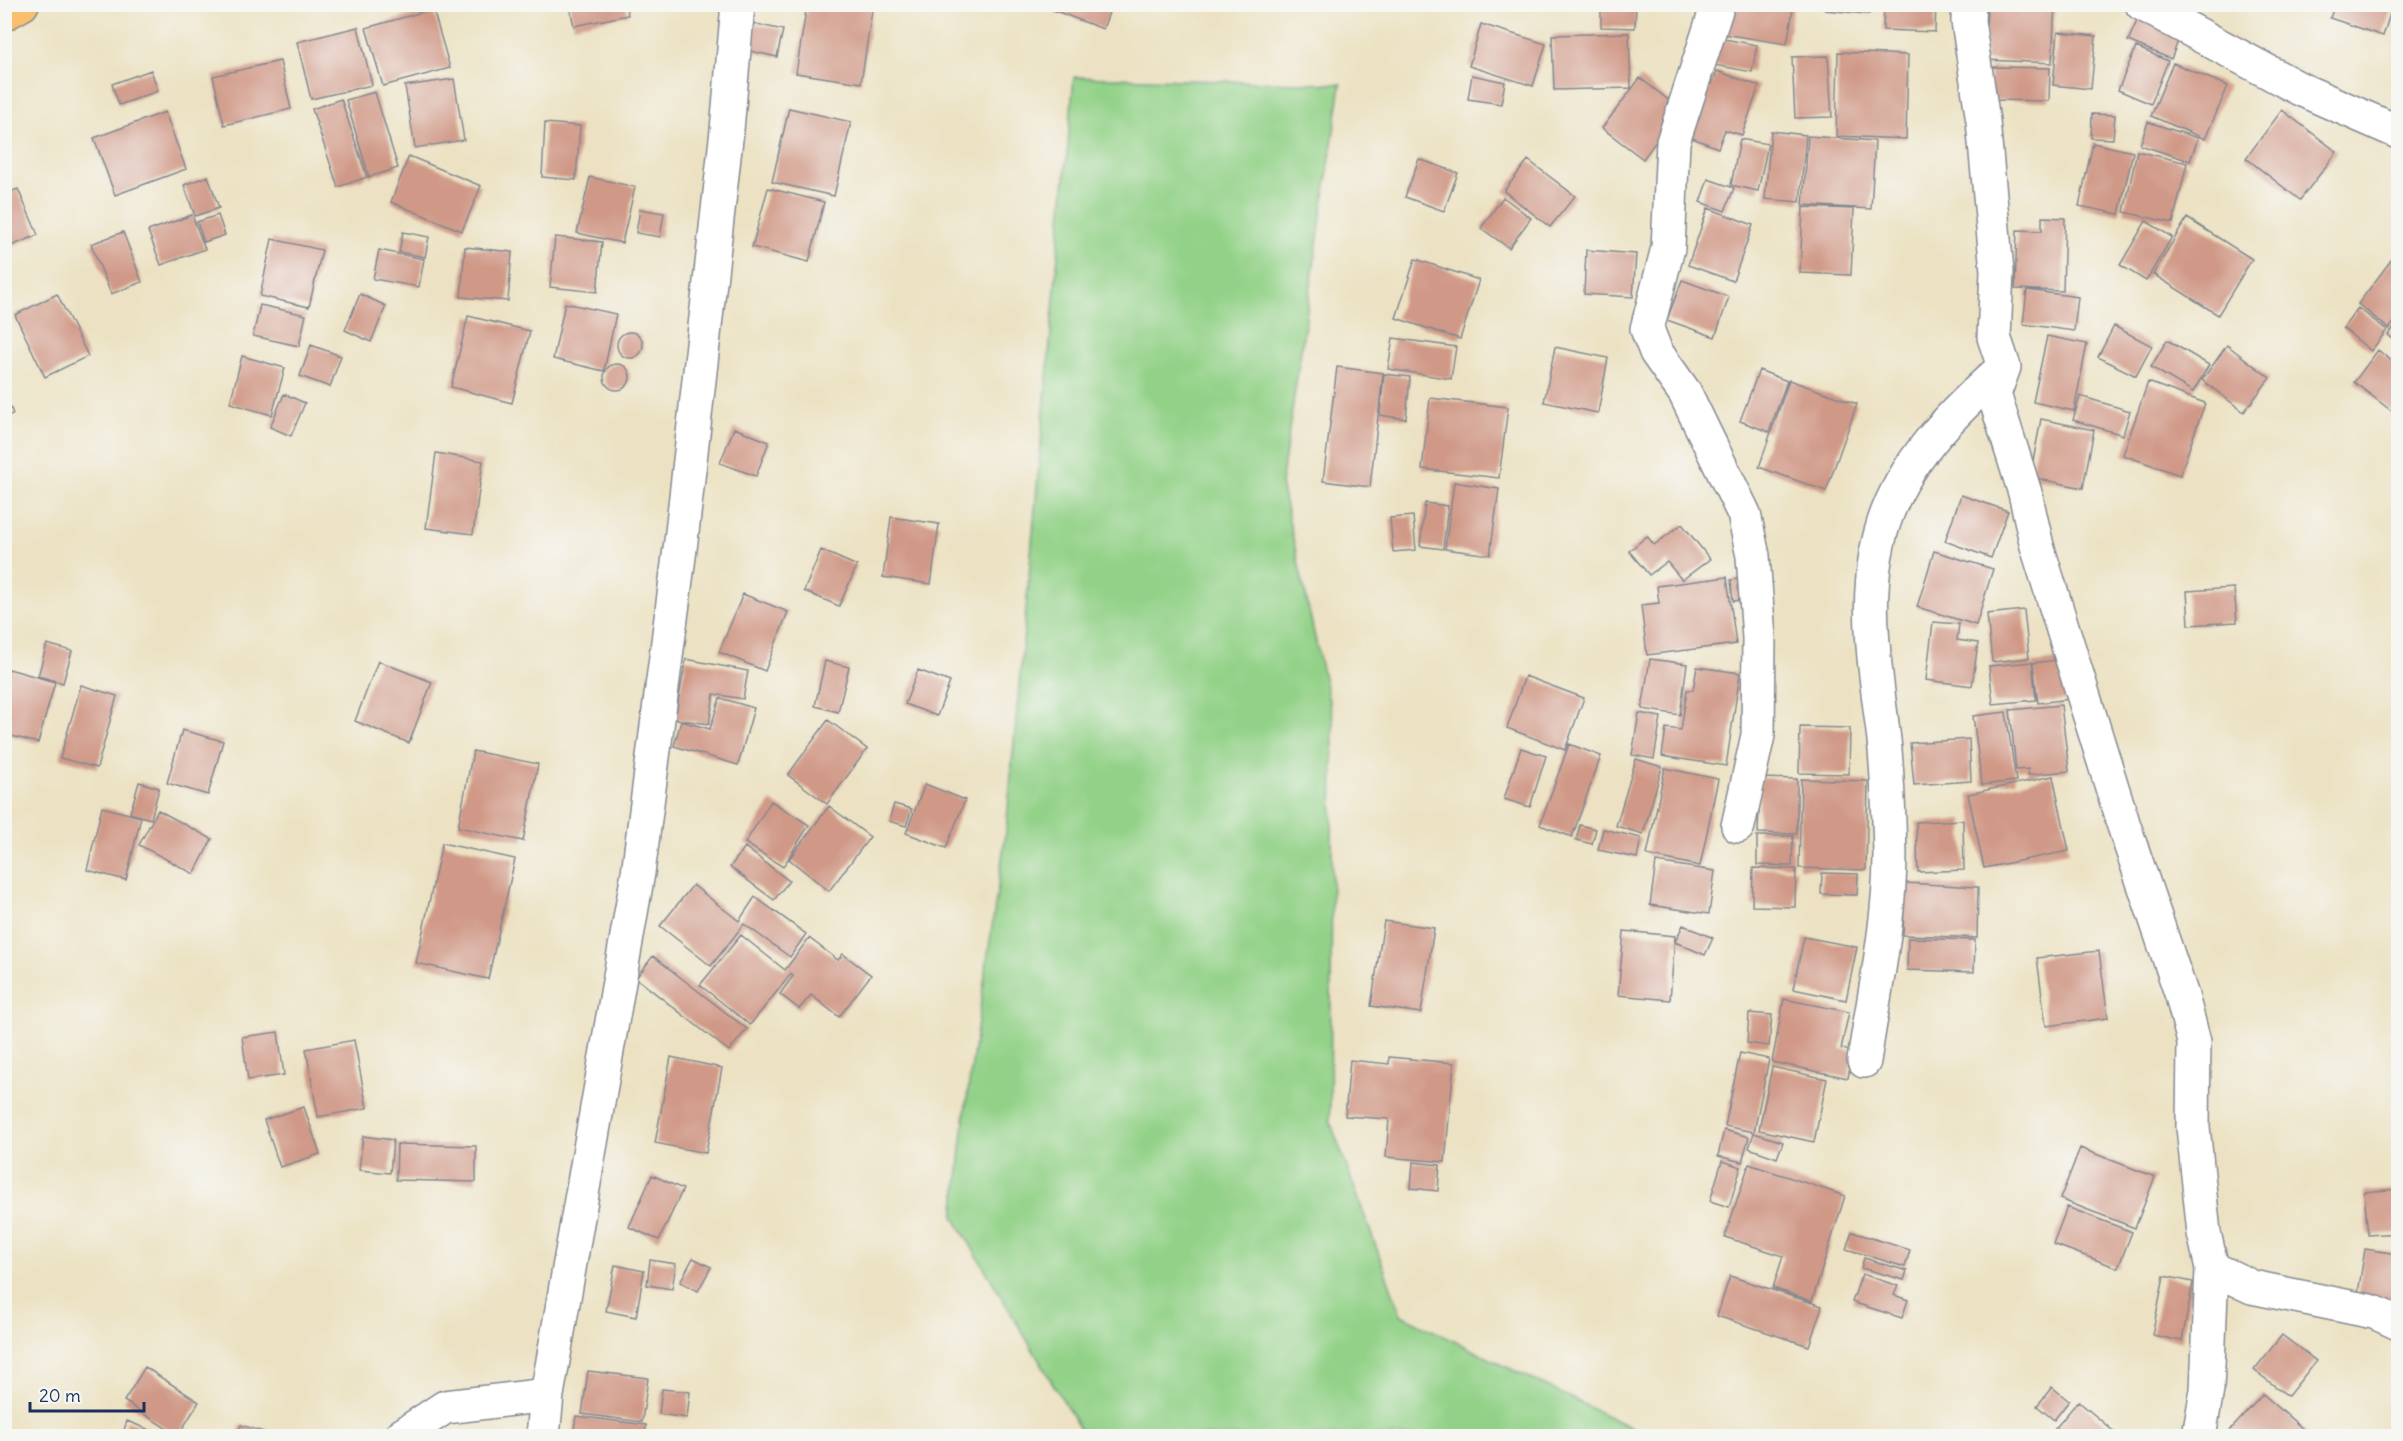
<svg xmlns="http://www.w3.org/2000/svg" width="2403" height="1441" viewBox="0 0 2403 1441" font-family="Delius,sans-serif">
	<rect width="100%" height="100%" fill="#f6f6f2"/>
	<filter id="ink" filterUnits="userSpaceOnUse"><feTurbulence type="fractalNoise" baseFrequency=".0167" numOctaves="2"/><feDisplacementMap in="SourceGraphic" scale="12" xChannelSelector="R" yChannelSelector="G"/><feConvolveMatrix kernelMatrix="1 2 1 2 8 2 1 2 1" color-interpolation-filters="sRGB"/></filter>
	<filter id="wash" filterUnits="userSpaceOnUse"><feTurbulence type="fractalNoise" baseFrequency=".008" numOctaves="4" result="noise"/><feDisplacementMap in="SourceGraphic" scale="24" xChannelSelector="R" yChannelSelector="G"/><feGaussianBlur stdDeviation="1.35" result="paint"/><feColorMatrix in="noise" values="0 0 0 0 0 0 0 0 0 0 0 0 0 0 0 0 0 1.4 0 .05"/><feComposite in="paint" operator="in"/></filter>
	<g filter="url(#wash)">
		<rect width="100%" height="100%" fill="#ece2c3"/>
		<path fill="#92d187" stroke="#568072" stroke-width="1.5" d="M 1074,77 L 1341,84 L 1281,484 L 1333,719 L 1330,1121 L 1401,1315 L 1648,1436 L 1084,1436 L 954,1217 L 965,1111 L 1006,831 Z"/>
		<g id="blocks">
			<path fill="#d09987" d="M 569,4 L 626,4 L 628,15 L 574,26 Z
				M 807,4 L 873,4 L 861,83 L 796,73 Z
				M 1037,4 L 1112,4 L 1103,29 Z
				M 1601,4 L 1636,4 L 1635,28 L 1601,27 Z
				M 1728,4 L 1794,4 L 1787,44 L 1723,34 Z
				M 1826,4 L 1870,4 L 1869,14 L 1825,10 Z
				M 1884,4 L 1936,4 L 1935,32 L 1883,30 Z
				M 1987,4 L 2055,4 L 2052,63 L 1985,60 Z
				M 2335,4 L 2393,4 L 2383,36 L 2330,18 Z
				M 433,9 L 450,68 L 383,86 L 366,28 Z
				M 2140,14 L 2182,31 L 2171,59 L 2128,41 Z
				M 752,23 L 783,30 L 777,57 L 746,50 Z
				M 1481,24 L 1546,44 L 1533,86 L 1469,66 Z
				M 358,27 L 372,85 L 311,99 L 297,42 Z
				M 2058,32 L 2096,36 L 2091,89 L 2053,85 Z
				M 1629,33 L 1631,88 L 1554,90 L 1552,35 Z
				M 1719,38 L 1757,45 L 1752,72 L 1714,65 Z
				M 2136,47 L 2168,61 L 2151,104 L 2118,90 Z
				M 1838,52 L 1908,55 L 1906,139 L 1836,136 Z
				M 1828,56 L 1832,117 L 1795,118 L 1792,57 Z
				M 280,61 L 291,109 L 224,125 L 213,76 Z
				M 2173,63 L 2228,86 L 2205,139 L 2151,116 Z
				M 1990,67 L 2050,68 L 2049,101 L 1989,100 Z
				M 151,70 L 158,91 L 119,105 L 112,84 Z
				M 1717,71 L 1759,86 L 1742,135 L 1725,130 L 1718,148 L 1682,134 L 1701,80 L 1712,84 Z
				M 1472,75 L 1505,82 L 1501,104 L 1468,99 Z
				M 1640,78 L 1680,109 L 1643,159 L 1602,128 Z
				M 454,79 L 464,140 L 415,148 L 405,86 Z
				M 375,92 L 398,168 L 369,177 L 346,100 Z
				M 341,99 L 367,177 L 338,187 L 312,109 Z
				M 789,108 L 851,122 L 834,196 L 772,182 Z
				M 2282,110 L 2337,152 L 2300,200 L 2246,158 Z
				M 165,112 L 186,169 L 115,195 L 94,138 Z
				M 2092,114 L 2115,115 L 2113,139 L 2091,138 Z
				M 2148,122 L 2198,138 L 2190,161 L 2140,145 Z
				M 545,123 L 580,126 L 576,180 L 542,177 Z
				M 1771,131 L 1806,135 L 1800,202 L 1765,199 Z
				M 1808,136 L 1875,141 L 1871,209 L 1803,205 Z
				M 1740,139 L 1768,144 L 1758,191 L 1731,185 Z
				M 2093,143 L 2133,152 L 2119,214 L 2079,206 Z
				M 2137,151 L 2187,163 L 2173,223 L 2124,212 Z
				M 409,156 L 481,186 L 462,231 L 391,202 Z
				M 1419,159 L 1458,173 L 1444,211 L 1405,197 Z
				M 1528,160 L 1575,196 L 1550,227 L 1504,191 Z
				M 208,176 L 219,208 L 195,216 L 184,185 Z
				M 590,177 L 635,187 L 622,243 L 577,233 Z
				M 1708,179 L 1734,188 L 1725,211 L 1700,202 Z
				M 768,188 L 824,202 L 809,262 L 752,247 Z
				M 18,189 L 38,235 L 4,249 L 4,194 Z
				M 1503,197 L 1531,218 L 1509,248 L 1481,228 Z
				M 1803,207 L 1854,209 L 1851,275 L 1800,273 Z
				M 1708,208 L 1753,225 L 1733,281 L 1688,265 Z
				M 640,209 L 664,213 L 660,237 L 636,233 Z
				M 192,215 L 205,249 L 161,265 L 148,231 Z
				M 218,215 L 225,235 L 204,242 L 197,222 Z
				M 2042,217 L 2065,218 L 2063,291 L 2015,289 L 2017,230 L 2042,231 Z
				M 2187,218 L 2252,259 L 2218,315 L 2153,274 Z
				M 2146,221 L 2172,237 L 2146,281 L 2120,265 Z
				M 123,232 L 142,282 L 111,294 L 91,244 Z
				M 403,232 L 429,237 L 425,257 L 399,252 Z
				M 555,237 L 602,242 L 597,292 L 550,287 Z
				M 272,239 L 322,250 L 309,307 L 260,296 Z
				M 465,247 L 512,252 L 508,301 L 461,297 Z
				M 379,250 L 424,259 L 419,287 L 373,279 Z
				M 1586,250 L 1636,254 L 1633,297 L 1584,294 Z
				M 2395,255 L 2398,258 L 2398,317 L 2389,329 L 2358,304 Z
				M 1415,259 L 1479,280 L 1460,339 L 1396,318 Z
				M 1682,280 L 1729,297 L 1715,337 L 1667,320 Z
				M 2027,290 L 2078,297 L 2074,331 L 2023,324 Z
				M 57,294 L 88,356 L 45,377 L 15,315 Z
				M 360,294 L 386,306 L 371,342 L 345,330 Z
				M 565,303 L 616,314 L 604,371 L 553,359 Z
				M 260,305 L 306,315 L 299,346 L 253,336 Z
				M 2358,308 L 2387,330 L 2371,351 L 2343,328 Z
				M 468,316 L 530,331 L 512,403 L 451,387 Z
				M 2398,323 L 2398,343 L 2388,335 Z
				M 2114,326 L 2152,346 L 2136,376 L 2098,357 Z
				M617 345a13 13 0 1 1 26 0a13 13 0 1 1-26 0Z
				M 2047,336 L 2087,344 L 2074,411 L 2033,402 Z
				M 1393,338 L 1456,347 L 1451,379 L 1388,369 Z
				M 2167,340 L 2209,365 L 2193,392 L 2151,367 Z
				M 311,345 L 341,356 L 330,387 L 300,376 Z
				M 2227,345 L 2270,378 L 2244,412 L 2202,380 Z
				M 1555,347 L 1608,358 L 1598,413 L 1544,402 Z
				M 2378,350 L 2398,366 L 2398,416 L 2354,382 Z
				M 242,356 L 285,368 L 272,415 L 230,403 Z
				M604 377a13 13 0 1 1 26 0a13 13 0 1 1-26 0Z
				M 1337,367 L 1383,373 L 1370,487 L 1323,481 Z
				M 1759,370 L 1787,381 L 1769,432 L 1740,421 Z
				M 1384,374 L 1410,377 L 1406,419 L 1380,415 Z
				M 1789,380 L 1857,404 L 1826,491 L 1759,467 Z
				M 2148,382 L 2205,403 L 2180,475 L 2123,455 Z
				M 4,390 L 13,414 L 4,417 Z
				M 284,394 L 305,403 L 291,436 L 270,427 Z
				M 2080,396 L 2130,411 L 2123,435 L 2073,420 Z
				M 1430,398 L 1508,407 L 1499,478 L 1422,469 Z
				M 2041,419 L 2094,430 L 2083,488 L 2030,477 Z
				M 734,428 L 769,442 L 756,476 L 720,463 Z
				M 436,453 L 483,461 L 473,534 L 426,528 Z
				M 1454,482 L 1499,489 L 1490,555 L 1445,549 Z
				M 1961,495 L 2008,511 L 1991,558 L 1945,541 Z
				M 1425,503 L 1448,506 L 1443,549 L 1420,546 Z
				M 1413,516 L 1416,550 L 1393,552 L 1390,518 Z
				M 891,517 L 939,524 L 931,584 L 883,577 Z
				M 1682,524 L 1710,559 L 1682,580 L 1667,562 L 1649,575 L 1629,551 L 1647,536 L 1654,545 Z
				M 821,550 L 857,566 L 839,606 L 804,591 Z
				M 1934,551 L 1993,569 L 1976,625 L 1917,607 Z
				M 1727,577 L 1736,644 L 1647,655 L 1641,605 L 1659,603 L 1657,586 Z
				M 1747,578 L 1749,599 L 1733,601 L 1731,580 Z
				M 2234,588 L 2237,622 L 2189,625 L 2187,591 Z
				M 743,594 L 788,612 L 765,671 L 719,652 Z
				M 2024,610 L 2029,658 L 1992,662 L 1987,614 Z
				M 1933,622 L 1959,624 L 1957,640 L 1978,643 L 1972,686 L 1926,680 Z
				M 47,644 L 72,651 L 63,683 L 38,676 Z
				M 686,659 L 748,671 L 743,699 L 714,694 L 709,724 L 675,719 Z
				M 1650,659 L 1687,664 L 1680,715 L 1642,709 Z
				M 2065,659 L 2070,699 L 2038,703 L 2033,663 Z
				M 378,661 L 432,682 L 409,743 L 355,721 Z
				M 825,661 L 849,667 L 838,712 L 815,706 Z
				M 2032,662 L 2036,700 L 1993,704 L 1989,666 Z
				M 1697,667 L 1740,673 L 1726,766 L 1662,756 L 1666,728 L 1681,730 L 1687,690 L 1693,690 Z
				M 9,669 L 55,682 L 38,743 L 4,734 L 4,684 Z
				M 918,670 L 950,682 L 937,716 L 905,704 Z
				M 1525,676 L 1584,698 L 1565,750 L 1507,728 Z
				M 81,685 L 117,696 L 97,768 L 60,758 Z
				M 720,698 L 754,708 L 738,765 L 674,746 L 681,721 L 710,729 Z
				M 2061,705 L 2069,771 L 2028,775 L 2028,769 L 2016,770 L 2010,710 Z
				M 2006,712 L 2016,781 L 1982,785 L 1973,716 Z
				M 1639,713 L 1661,717 L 1654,759 L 1632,755 Z
				M 828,720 L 867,749 L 827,804 L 788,775 Z
				M 1800,727 L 1850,728 L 1849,774 L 1799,773 Z
				M 182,730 L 223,741 L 208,795 L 167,783 Z
				M 1969,739 L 1971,781 L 1914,785 L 1910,743 Z
				M 1569,744 L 1601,756 L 1572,837 L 1540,825 Z
				M 1521,748 L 1546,756 L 1530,807 L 1504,799 Z
				M 473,751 L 538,764 L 523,841 L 458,827 Z
				M 1636,759 L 1662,767 L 1643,834 L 1616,826 Z
				M 1665,768 L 1718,779 L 1700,866 L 1647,855 Z
				M 2053,776 L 2069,851 L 1984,868 L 1968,794 Z
				M 1760,778 L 1797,779 L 1797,834 L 1758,833 Z
				M 1801,779 L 1868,781 L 1866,870 L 1799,868 Z
				M 139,782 L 159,788 L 151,819 L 130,813 Z
				M 925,784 L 965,800 L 946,848 L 906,833 Z
				M 771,801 L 809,825 L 783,867 L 745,843 Z
				M 894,804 L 912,809 L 906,826 L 889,821 Z
				M 829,806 L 870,837 L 829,891 L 789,859 Z
				M 102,807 L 141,817 L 126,880 L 87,870 Z
				M 158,810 L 212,839 L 194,874 L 139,845 Z
				M 1963,820 L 1964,870 L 1918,872 L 1916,822 Z
				M 1580,825 L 1596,829 L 1592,844 L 1576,840 Z
				M 1603,829 L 1641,838 L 1637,858 L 1598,850 Z
				M 1757,836 L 1793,836 L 1792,866 L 1757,865 Z
				M 442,843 L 515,859 L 488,979 L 416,963 Z
				M 745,847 L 789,881 L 774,900 L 730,867 Z
				M 1656,862 L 1715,871 L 1709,914 L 1650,905 Z
				M 1753,868 L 1796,869 L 1795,907 L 1752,906 Z
				M 1822,873 L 1858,874 L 1857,895 L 1821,894 Z
				M 1905,883 L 1978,887 L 1977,938 L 1903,935 Z
				M 693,885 L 739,921 L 755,897 L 806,934 L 790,957 L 744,924 L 711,966 L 660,926 Z
				M 1384,921 L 1434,928 L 1421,1013 L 1371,1006 Z
				M 1683,925 L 1713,938 L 1705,955 L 1675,942 Z
				M 1624,931 L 1675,936 L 1670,1000 L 1618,995 Z
				M 741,935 L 785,970 L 809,938 L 838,960 L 843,954 L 871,975 L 839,1017 L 811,995 L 799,1009 L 780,994 L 793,976 L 791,974 L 750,1025 L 700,985 Z
				M 1804,937 L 1857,947 L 1846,1000 L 1793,989 Z
				M 1908,938 L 1975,940 L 1974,972 L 1907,970 Z
				M 2099,951 L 2108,1018 L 2046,1026 L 2037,958 Z
				M 653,956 L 747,1029 L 729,1051 L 636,978 Z
				M 1784,999 L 1849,1012 L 1841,1049 L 1853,1051 L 1848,1078 L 1772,1062 Z
				M 1749,1013 L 1772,1015 L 1769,1046 L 1747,1043 Z
				M 278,1032 L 284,1075 L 248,1080 L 242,1037 Z
				M 354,1040 L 367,1108 L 318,1117 L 306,1049 Z
				M 1740,1053 L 1769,1059 L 1754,1132 L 1725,1126 Z
				M 671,1057 L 722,1068 L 706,1153 L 655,1143 Z
				M 1389,1057 L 1454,1063 L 1445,1162 L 1386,1157 L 1389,1119 L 1345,1116 L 1350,1060 L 1389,1064 Z
				M 1772,1067 L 1827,1079 L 1814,1142 L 1759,1130 Z
				M 304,1107 L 320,1154 L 280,1167 L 264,1120 Z
				M 1724,1130 L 1749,1137 L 1742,1162 L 1718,1156 Z
				M 1754,1133 L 1783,1142 L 1777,1158 L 1749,1148 Z
				M 363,1136 L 393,1140 L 390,1173 L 359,1170 Z
				M 397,1144 L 476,1146 L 476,1182 L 396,1180 Z
				M 2080,1148 L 2155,1177 L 2135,1228 L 2060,1199 Z
				M 1722,1161 L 1741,1167 L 1729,1207 L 1710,1201 Z
				M 1413,1162 L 1440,1165 L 1438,1191 L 1411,1188 Z
				M 1749,1164 L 1845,1196 L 1812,1301 L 1773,1288 L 1783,1256 L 1725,1237 Z
				M 652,1175 L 683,1189 L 659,1240 L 629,1227 Z
				M 2398,1189 L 2398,1233 L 2368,1235 L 2364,1192 Z
				M 2067,1207 L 2132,1232 L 2118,1268 L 2053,1244 Z
				M 1852,1232 L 1910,1250 L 1905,1267 L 1846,1249 Z
				M 2365,1249 L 2398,1254 L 2398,1313 L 2356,1306 Z
				M 693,1258 L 711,1267 L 698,1291 L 680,1282 Z
				M 1864,1258 L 1907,1271 L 1904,1280 L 1861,1268 Z
				M 650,1260 L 676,1264 L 672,1289 L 647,1285 Z
				M 615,1265 L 644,1271 L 636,1317 L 606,1311 Z
				M 1862,1274 L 1898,1286 L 1894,1295 L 1908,1300 L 1902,1318 L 1852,1302 Z
				M 1730,1276 L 1822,1306 L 1809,1346 L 1717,1316 Z
				M 2164,1276 L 2193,1282 L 2182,1341 L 2152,1335 Z
				M 2282,1335 L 2316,1361 L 2288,1396 L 2254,1370 Z
				M 145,1367 L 199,1402 L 178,1436 L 124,1401 Z
				M 588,1371 L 648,1378 L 642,1422 L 582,1414 Z
				M 2052,1387 L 2069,1401 L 2054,1420 L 2037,1406 Z
				M 662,1389 L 690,1392 L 687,1418 L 659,1414 Z
				M 2263,1394 L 2311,1436 L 2225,1436 Z
				M 2078,1401 L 2119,1436 L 2049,1436 Z
				M 576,1416 L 646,1425 L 645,1436 L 573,1436 Z
				M 127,1421 L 165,1436 L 122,1436 Z
				M 241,1425 L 277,1436 L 237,1436 Z"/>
		</g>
	</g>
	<g filter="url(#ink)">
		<use href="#blocks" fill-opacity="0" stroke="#848890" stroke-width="1.5"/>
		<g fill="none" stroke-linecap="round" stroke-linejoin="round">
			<defs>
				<path id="minor" d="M 1718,4 L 1673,142 L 1668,248 L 1647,329 L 1656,352 L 1685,393 L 1744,514 L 1753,556 L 1759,638 L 1758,735 L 1738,826
					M 2142,4 L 2300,89 L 2398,132
					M 2004,367 L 1994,394 L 2025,493 L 2037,546 L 2124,826 L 2182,996 L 2194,1042 L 2193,1127 L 2204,1233 L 2212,1268 L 2207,1390 L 2199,1436
					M 1864,1061 C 1874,993 1890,923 1890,854 C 1889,816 1888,777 1884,740 C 1875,664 1859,585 1888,511 C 1911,453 1959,407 2004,367 L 1994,337 L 1997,271 L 1983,121 L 1968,21 L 1969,4
					M 2212,1268 L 2252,1287 L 2374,1312 L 2398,1323
					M 401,1436 L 445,1407 L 547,1395
					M 543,1436 L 547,1395 L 638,873 L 681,541 L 727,130 L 738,4"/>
				<path id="highway" d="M 4,14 L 22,4"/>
			</defs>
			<use href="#minor" stroke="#848890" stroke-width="36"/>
			<use href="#highway" stroke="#848890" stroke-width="36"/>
			<use href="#minor" stroke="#fff" stroke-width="33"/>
			<use href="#highway" stroke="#f8bf6c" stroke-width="33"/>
		</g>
	</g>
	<rect width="2403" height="1441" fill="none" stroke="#f6f6f2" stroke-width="24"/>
	<path d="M30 1402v9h114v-9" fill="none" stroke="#1b2f5e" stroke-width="3"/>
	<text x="39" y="1402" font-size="18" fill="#1b2f5e" stroke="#f6f6f2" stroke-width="4.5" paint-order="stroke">20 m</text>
</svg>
